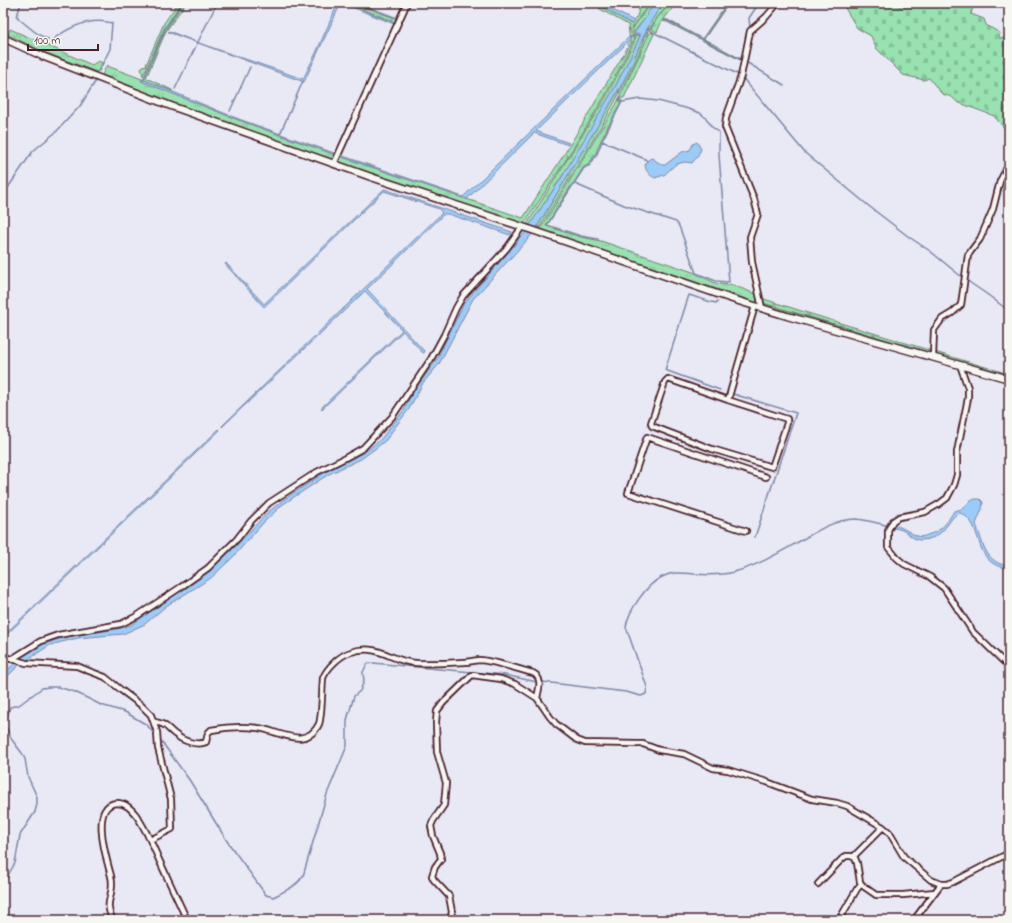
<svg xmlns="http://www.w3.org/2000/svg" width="1012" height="923" viewBox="0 0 1012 923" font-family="'Indie Flower',sans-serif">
	<defs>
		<pattern id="grass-tufts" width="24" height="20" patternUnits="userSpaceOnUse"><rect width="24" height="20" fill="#98e1b0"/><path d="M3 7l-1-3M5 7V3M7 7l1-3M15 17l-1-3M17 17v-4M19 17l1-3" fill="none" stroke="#84c198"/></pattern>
		<pattern id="forest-firs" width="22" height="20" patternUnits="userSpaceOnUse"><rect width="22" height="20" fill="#98e1b0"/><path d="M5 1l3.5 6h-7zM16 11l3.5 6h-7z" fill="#84c198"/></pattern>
		<pattern id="cemetery-stones" width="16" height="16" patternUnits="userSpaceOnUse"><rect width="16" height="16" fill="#98e1b0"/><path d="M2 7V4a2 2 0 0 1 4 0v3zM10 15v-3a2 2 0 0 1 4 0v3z" fill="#84c198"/></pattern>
	</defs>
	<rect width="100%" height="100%" fill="#e8e9f5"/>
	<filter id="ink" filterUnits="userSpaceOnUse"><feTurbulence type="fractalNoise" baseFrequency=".025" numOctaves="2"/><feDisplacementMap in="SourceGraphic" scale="8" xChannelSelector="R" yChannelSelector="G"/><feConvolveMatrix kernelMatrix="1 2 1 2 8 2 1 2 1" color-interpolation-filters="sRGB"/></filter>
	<g filter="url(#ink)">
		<path fill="url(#grass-tufts)" stroke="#71806e" d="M 178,3 L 181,3 L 164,29 L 143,76 L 141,69 L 143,66 L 146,65 L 164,23 Z
			M 183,3 L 186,3 L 166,31 L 146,78 L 172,90 L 172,91 L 143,80 L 165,31 Z
			M 346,3 L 354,3 L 397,19 L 395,22 Z
			M 642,3 L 650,3 L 630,30 L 634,39 L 631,45 L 605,96 L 567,158 L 524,224 L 338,162 L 337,160 L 339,156 L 523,218 L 565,153 L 625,52 L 630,42 L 628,25 L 600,9 L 598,6 L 598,5 L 630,23 C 637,20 639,12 639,6 Z
			M 652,3 L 656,3 L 647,13 L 647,16 L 634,32 L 640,36 L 637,43 C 608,106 569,167 530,225 L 527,224 L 606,97 L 634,42 L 635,38 L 632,30 L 643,13 Z
			M 664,3 L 670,3 L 657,18 L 650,29 L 648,28 L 652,19 Z
			M 671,3 L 677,3 L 664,19 L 668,20 L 702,39 L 727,3 L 729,3 L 704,39 L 743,60 L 742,61 L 667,22 L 662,21 L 657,32 L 651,29 L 657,18 Z
			M 10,29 L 92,65 L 98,61 L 103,63 L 97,72 L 46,53 L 9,35 L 8,34 Z
			M 648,31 C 642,48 634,63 627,79 C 601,130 569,178 540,227 L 537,227 L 623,83 L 646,32 Z
			M 650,32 L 654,34 L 624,98 L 620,98 L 619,101 L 621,102 L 601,140 L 596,153 L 589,164 L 583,168 L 574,183 L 572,184 L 546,226 L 581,237 L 601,241 L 693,272 L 715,283 L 728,285 L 730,284 L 756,294 L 759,301 L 758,303 L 542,230 L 541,228 L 617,103 Z
			M 107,65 L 110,67 L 142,79 L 142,81 L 236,119 L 336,155 L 334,160 L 170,102 L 102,75 Z
			M 763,303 L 932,353 L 931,354 L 764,305 Z
			M 935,352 L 1009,374 L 1009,377 L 938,356 Z"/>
		<path fill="url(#forest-firs)" stroke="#71806e" d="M 761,298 C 818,317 875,333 932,351 L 932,353 L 763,303 Z"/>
		<path fill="url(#cemetery-stones)" stroke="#71806e" d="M 842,3 L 974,3 L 971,14 L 984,19 L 986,25 L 1000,33 L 999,38 L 1009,39 L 1009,130 L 1005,129 L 994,116 L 957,102 L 952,97 L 942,94 L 929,78 L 924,80 L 903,75 L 876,48 L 871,36 L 857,28 Z"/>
		<path fill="#9dcbf8" stroke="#7c86a6" d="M 338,3 L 341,3 L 304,82 L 168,32 L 169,31 L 199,43 L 303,79 L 316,53 Z
			M 342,3 L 346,3 L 395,23 L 394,24 Z
			M 599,3 L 634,21 L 632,24 L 630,23 L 598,5 Z
			M 656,3 L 664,3 C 644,26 637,57 622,84 C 595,132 565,179 537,227 L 529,238 L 473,299 L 439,364 L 423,383 L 409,409 L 393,430 L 386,440 L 376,448 L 361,459 L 329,474 L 282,505 L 263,523 L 234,556 L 211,578 L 166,606 L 145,624 L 123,634 L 78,638 L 50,645 L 18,666 L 7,677 L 3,684 C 3,674 10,667 17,661 C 42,640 67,636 98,632 C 109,630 121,629 131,625 L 207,573 L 235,547 L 267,513 L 283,500 L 327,471 L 365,452 L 380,440 L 404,410 L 411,395 L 437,359 L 464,303 L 518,241 L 518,238 L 523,235 L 560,180 L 615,87 L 637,43 L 640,36 L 634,33 L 647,16 L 647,13 Z
			M 630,36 L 630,40 L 536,131 L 569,143 L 568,145 L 534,133 L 468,198 L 466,199 L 339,156 L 340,155 L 463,197 Z
			M 142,79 L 236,118 L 337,154 L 336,155 L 236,119 L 141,81 Z
			M 697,142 L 701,149 L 697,157 L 692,163 L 685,162 L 676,164 L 664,175 L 655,178 C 646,174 640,162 652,158 L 662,165 L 665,165 L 682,152 L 690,150 L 693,144 Z
			M 384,189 L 512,232 L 510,235 L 448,214 L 444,214 L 367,289 L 425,352 L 423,353 L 403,331 L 322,409 L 321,408 L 402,330 L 365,291 L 222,427 L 222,426 L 442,213 L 439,209 L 384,191 L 264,307 L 225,264 L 226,263 L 264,304 Z
			M 219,429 L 220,430 L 3,638 L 3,636 Z
			M 975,499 L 980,499 L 983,502 L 982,509 L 976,524 C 983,543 985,563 1009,566 L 1009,568 C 1004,567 998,567 994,564 C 974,553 982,522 960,513 C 948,515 947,540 920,540 C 914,540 909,534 904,531 C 900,529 896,528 892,528 L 892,525 C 901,526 907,531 915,535 C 919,537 923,537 927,535 C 942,531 946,524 954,511 L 962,509 L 970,501 Z"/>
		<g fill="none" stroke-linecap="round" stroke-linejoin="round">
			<path stroke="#7c86a6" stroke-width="1.5" d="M 21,3 L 17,16 L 19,19 C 29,27 40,38 52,40 C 69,27 90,17 112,23 L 110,49 L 99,71
				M 357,3 L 397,18
				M 663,20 L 668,21 L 742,60
				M 647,29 L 741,76 L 805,153 L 870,207 L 909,237 L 930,251 L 963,278
				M 750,29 L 749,18 L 759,3
				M 630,38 L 639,34
				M 702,40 L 728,3
				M 746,62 L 784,85
				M 143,81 L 164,30 L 182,3
				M 175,89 L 217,3
				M 619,90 L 619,93
				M 230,111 L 250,67
				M 280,134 L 303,81
				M 602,141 L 645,159 L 647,161
				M 575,184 L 624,205 L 676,222 L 679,226 L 696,273 L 716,281 L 729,282 L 719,155 L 719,132 L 712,127 L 706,118 L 700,113 L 685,108 L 658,101 L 640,99 L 622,102 L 620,98
				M 3,195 L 33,151 L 56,132 L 80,106 L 95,82
				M 598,239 L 581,236 L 547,225 L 584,168 L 590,165 L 597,154 L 602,141 L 622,102
				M 966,280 L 988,295 L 1009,311
				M 717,301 L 717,303 L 711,302 L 689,295 L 665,370 L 720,390
				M 733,394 L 796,413 L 755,537
				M 543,682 L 626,692 L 641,696 L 646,694 L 647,687 L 626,627 C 628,611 647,584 662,577 C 673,571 682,573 694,574 C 706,575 722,575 734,572 C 757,566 779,553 800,541 C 817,531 835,519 856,519 C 867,520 878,523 889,526
				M 159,738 L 190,781 L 227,841 L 266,895 L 273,897 C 285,891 296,887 303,876 L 327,794 L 347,746 L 347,720 L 354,696 L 360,691 L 364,681 L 363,672 L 367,664 L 373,663 L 505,675 L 537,682
				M 3,884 L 15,863 L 20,835 L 35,812 L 37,804 L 37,797 L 28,777 L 25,759 L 22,753 L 12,740 L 5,725 L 10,707 L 19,705 L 42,688 L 49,687 L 58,687 L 75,692 L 101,705 L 125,712 L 147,725 L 155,735"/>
			<defs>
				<path id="minor" d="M 334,164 L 407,3
					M 762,308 L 752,262 L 750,237 L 758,214 L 754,199 L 725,127 L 726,118 L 741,76 L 750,31 L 766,17 L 778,3
					M 933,357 L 934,330 L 942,319 L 952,313 L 961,305 L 968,255 L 980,239 L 984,230 L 993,209 L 1000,181 L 1009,164
					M 960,365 L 968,388 L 968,398 L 957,452 L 957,475 L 954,485 L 947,498 L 939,504 L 925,512 L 899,517 L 893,521 L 888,530 L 888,547 L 897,558 L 904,564 L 930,577 L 944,588 L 973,632 L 1009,667
					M 728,400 L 668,379 L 665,382 L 651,423 L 652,426 L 712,449 L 772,467 L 787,423 L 787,419 L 728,400 L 755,306
					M 746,531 L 628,493 L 647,437 L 766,477
					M 3,657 L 16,660 L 26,663 L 77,666 L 89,671 L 105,677 L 121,690 L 141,705 L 151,715 L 157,732 L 158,748 L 171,799 L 172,829 L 150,840
					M 12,659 L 41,641 L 58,635 L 121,624 L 137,616 L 181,587 L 208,568 L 237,539 L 251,521 L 269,503 L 317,472 L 345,458 L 363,448 L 392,417 L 431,359 L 444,335 L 456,308 L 463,296 L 507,248 L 522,227
					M 155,722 C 158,723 161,723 164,725 C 168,727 171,732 176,735 C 183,741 197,746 206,742 L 208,733 L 211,730 C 226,727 243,726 258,728 C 277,730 306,751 319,724 C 322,716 322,689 323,678 C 327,668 340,655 351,652 C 380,643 391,662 416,663 C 432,664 449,663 465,662 C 470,662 475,660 480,660 C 494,661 518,669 533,673 C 543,678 539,688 537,698
					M 853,857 L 883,827
					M 818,884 L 842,859 L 846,856 L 851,856 L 855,858 L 857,863 L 860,882 L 863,886 L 876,895 L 903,895 L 935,892
					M 113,920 C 102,900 116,896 111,876 C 107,861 89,804 117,803 C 126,803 131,809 136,815 C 146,829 153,846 160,862 C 169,881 178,901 187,920
					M 450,920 L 452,912 L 449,896 L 434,880 L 432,876 L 435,867 L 441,859 L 440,853 L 433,836 L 431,826 L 433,821 L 444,805 L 446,783 L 437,752 L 436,722 L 437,711 L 443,703 L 472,675 L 501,679 L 515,684 L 537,698 L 550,717 L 556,724 L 577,740 L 585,743 L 636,744 L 643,744 L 659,750 L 684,754 L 713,768 L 728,770 L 767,782 L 812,799 L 837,803 L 847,806 L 883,827 L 889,832 L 904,857 L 931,880 L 941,884 L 947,884 L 953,882 L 1009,853
					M 839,920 L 857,889 L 861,884
					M 914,920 L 941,884"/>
				<path id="major" d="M 3,38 L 42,56 L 171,106 L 374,178 L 535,231 L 729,298 L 787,316 L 1009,379"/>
			</defs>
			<use href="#minor" stroke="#4a1f2b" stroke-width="8"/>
			<use href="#major" stroke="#4a1f2b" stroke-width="9"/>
			<use href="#minor" stroke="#f6f6f2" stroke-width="4.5"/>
			<use href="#major" stroke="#f6f6f2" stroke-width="6"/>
		</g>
	</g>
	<rect width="1012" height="923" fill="none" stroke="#f6f6f2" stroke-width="16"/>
	<rect x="8" y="8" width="996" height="907" fill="none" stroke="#4a1f2b" stroke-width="1.5" filter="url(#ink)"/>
	<path d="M28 44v6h70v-6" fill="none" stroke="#4a1f2b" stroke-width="2"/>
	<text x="34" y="44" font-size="12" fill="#4a1f2b" stroke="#f6f6f2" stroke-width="3" paint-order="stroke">100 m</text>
</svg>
